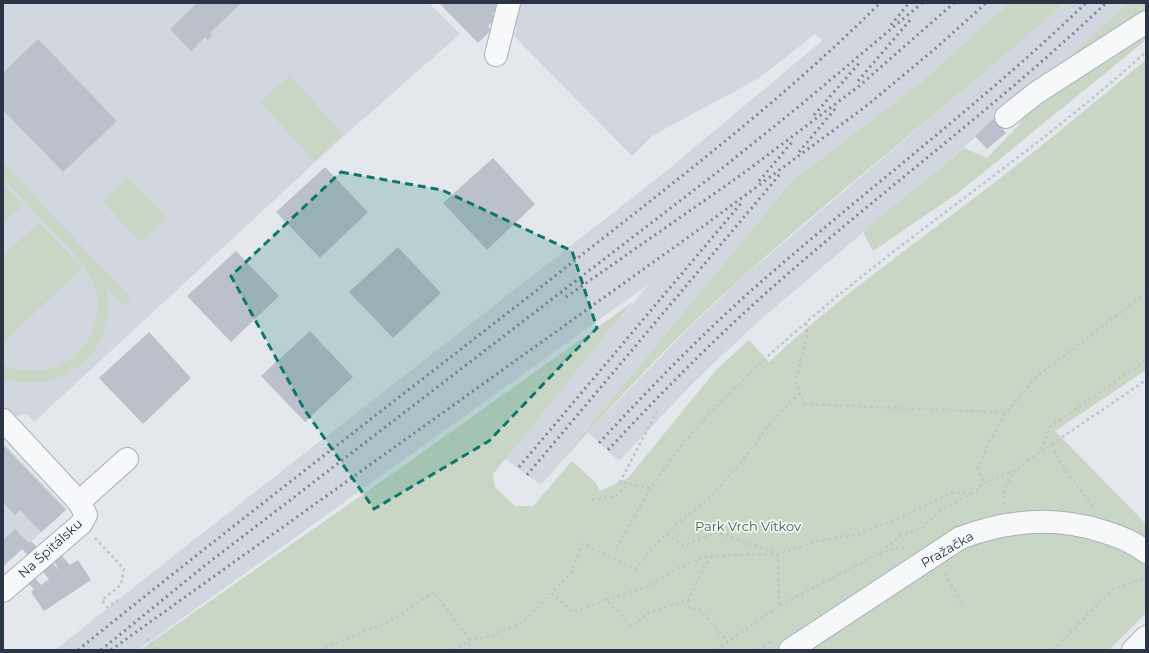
<svg xmlns="http://www.w3.org/2000/svg" width="1149" height="653" viewBox="0 0 1149 653" font-family="Montserrat,sans-serif">
	<rect width="100%" height="100%" fill="#e4e7ec"/>
	<path fill="#d2d6de" d="M 3,3 L 429,3 L 460,34 L 336,143 L 34,422 L 27,414 L 14,417 L 3,406 Z
		M 521,3 L 1009,3 L 919,84 L 792,181 L 541,485 L 504,458 L 649,284 L 138,650 L 55,650 L 200,535 L 664,173 L 823,40 L 815,34 L 759,78 L 652,136 L 632,156 L 514,36 L 517,27 L 514,23 Z
		M 1064,3 L 1128,3 L 1061,65 L 761,319 L 696,380 L 619,461 L 588,432 L 689,328 L 743,277 L 980,76 Z
		M 3,443 L 67,509 L 3,567 Z"/>
	<path fill="#c9d6c5" d="M 1009,3 L 1064,3 C 950,105 828,198 716,301 C 654,359 597,421 541,485 L 792,181 L 919,84 Z
		M 1128,3 L 1146,3 L 1146,40 L 958,193 L 873,251 L 864,234 L 865,230 L 964,148 L 987,158 L 1018,126 L 1061,65 Z
		M 1146,60 L 1146,370 L 1055,431 L 1146,524 L 1146,613 L 1109,650 L 140,650 L 402,467 L 633,302 L 493,474 L 495,487 L 515,506 L 533,506 L 572,461 L 596,483 L 600,491 L 628,478 L 716,370 L 749,340 L 769,362 C 836,299 913,245 986,189 C 1041,148 1093,103 1146,60 Z
		M 290,75 L 343,134 L 314,161 L 260,102 Z
		M 3,163 L 132,299 L 124,306 L 107,289 C 109,304 109,320 103,334 C 89,373 40,393 3,378 L 3,365 C 28,374 50,373 72,358 C 84,350 91,337 95,323 C 107,281 75,255 49,228 C 34,211 18,195 3,179 Z
		M 128,178 L 166,217 L 140,242 L 103,202 Z
		M 3,184 L 23,205 L 3,224 Z
		M 39,222 L 82,268 L 3,343 L 3,256 Z"/>
	<path fill="#bbc0ca" d="M 197,3 L 241,3 L 210,33 L 212,35 L 208,40 L 205,37 L 191,51 L 170,29 Z
		M 439,3 L 499,3 L 501,6 L 492,14 L 496,18 L 488,26 L 491,30 L 478,43 Z
		M 38,39 L 117,121 L 63,172 L 3,110 L 3,73 Z
		M 993,119 L 1006,133 L 987,149 L 975,136 Z
		M 493,158 L 535,204 L 487,250 L 443,203 Z
		M 325,167 L 368,212 L 320,258 L 276,212 Z
		M 398,247 L 441,293 L 393,338 L 349,292 Z
		M 236,251 L 279,296 L 231,342 L 187,296 Z
		M 310,331 L 353,377 L 305,422 L 261,376 Z
		M 149,332 L 191,378 L 143,424 L 99,378 Z
		M 3,445 L 66,510 L 41,532 L 20,510 L 15,515 L 3,502 Z
		M 15,529 L 29,543 L 31,541 L 60,571 L 52,559 L 60,554 L 70,565 L 78,560 L 91,580 L 44,611 L 31,592 L 34,589 L 23,578 L 30,572 L 41,585 L 49,579 L 22,549 L 3,566 L 3,540 Z"/>
	<g fill="none" stroke-linecap="round" stroke-linejoin="round">
		<defs>
			<path id="minor" d="M 496,55 L 509,3
				M 1006,117 L 1036,93 L 1146,22
				M 3,420 L 79,502 L 86,515 L 81,524 L 3,591
				M 79,502 L 127,459
				M 790,650 L 960,538 C 1007,520 1057,516 1105,532 C 1120,537 1134,542 1146,552
				M 1133,650 L 1146,637"/>
		</defs>
		<use href="#minor" stroke="#a9aeb7" stroke-width="24"/>
		<path stroke="#c2c5cb" stroke-width="2.5" stroke-dasharray="3 3" stroke-linecap="butt" d="M 1146,293 L 1036,377 L 1005,414 L 989,442 L 978,469 L 984,483 L 1016,470 L 1041,451 L 1050,427 L 1146,360
			M 806,323 L 807,336 L 795,382 L 804,404 L 998,412 L 1005,414
			M 1052,444 C 1061,469 1079,486 1093,507
			M 1042,451 L 1146,380
			M 650,488 L 620,482 L 657,411
			M 592,500 L 616,496 L 629,484
			M 1003,505 L 1006,485 L 1015,471
			M 667,534 L 683,546 L 716,532 L 775,553
			M 95,538 L 124,569 L 121,585 L 102,600 L 107,607 L 120,599
			M 616,548 C 638,510 659,471 688,438 C 820,286 998,186 1146,52
			M 778,554 L 779,606
			M 879,554 L 898,547 L 907,549
			M 945,573 L 961,602
			M 552,593 L 573,612 L 606,600 L 632,626 L 649,612 L 688,600 L 705,565 L 712,557
			M 606,600 L 651,585 L 674,570 L 700,558 L 726,555 L 778,554 L 818,541 L 859,534 L 908,514 L 954,492 L 971,494
			M 688,600 L 690,609 L 699,609 L 728,642
			M 147,638 L 155,648 L 152,650
			M 319,650 L 390,621 L 434,592 L 470,640 L 467,650
			M 453,650 L 470,640 L 492,636 L 523,622 L 571,573 L 582,544 L 636,569 L 648,552 L 681,520 L 709,499 L 739,465 L 770,424 L 799,393
			M 716,650 L 779,606 L 876,555 L 900,536 L 920,529 L 938,513 L 976,491 L 984,483
			M 758,650 L 772,641
			M 1053,650 L 1112,590 L 1146,578"/>
		<use href="#minor" stroke="#f7f8fa" stroke-width="22"/>
		<path stroke="#7d8696" stroke-width="3" stroke-dasharray="2 4" stroke-linecap="butt" d="M 891,25 L 909,3
			M 858,81 L 911,19
			M 814,115 L 860,62
			M 799,152 L 835,109
			M 759,181 L 794,140
			M 566,297 L 741,175 L 858,87 L 954,3
			M 599,443 C 649,389 699,337 753,289 C 863,192 981,104 1086,3
			M 608,450 C 661,393 716,337 775,285 C 884,189 1001,103 1106,3
			M 519,467 L 743,201
			M 527,475 L 781,173
			M 78,650 C 235,523 396,400 555,276 C 666,188 780,103 880,3
			M 101,650 L 203,567 L 715,174 L 797,108 L 922,3
			M 111,650 L 694,233 L 865,107 L 936,48 L 986,3"/>
	</g>
	<path fill="#0f766e" fill-opacity="0.2" stroke="#0f766e" stroke-width="3" stroke-dasharray="8 5" stroke-linejoin="round" d="M 341,172 L 442,190 L 572,251 L 597,328 L 489,441 L 374,509 L 304,409 L 231,276 Z"/>
	<g text-anchor="middle" stroke-width="3.5" stroke-linejoin="round" paint-order="stroke">
		<g font-size="13" fill="#3f6138" stroke="#f4f6f9">
			<text x="748" y="531">Park Vrch Vítkov</text>
		</g>
		<g font-size="13" fill="#2b3445" stroke="#f4f6f9">
			<text transform="translate(50 548) rotate(-42)" y="5">Na Špitálsku</text>
			<text transform="translate(947 549) rotate(-30)" y="5">Pražačka</text>
		</g>
	</g>
	<rect width="1149" height="653" fill="none" stroke="#2b3445" stroke-width="8"/>
</svg>
